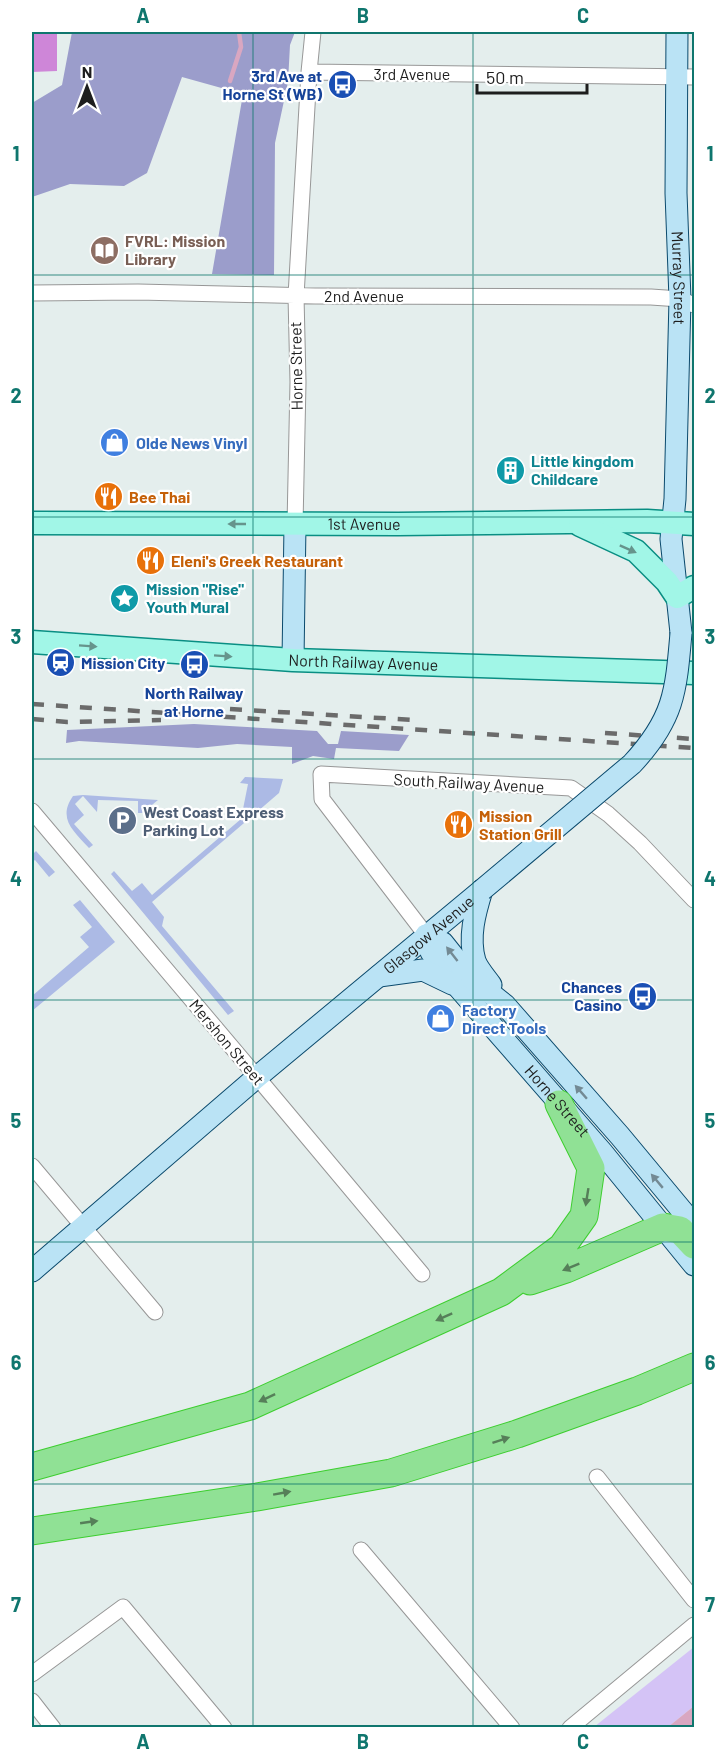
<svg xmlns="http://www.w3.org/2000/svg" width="726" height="1759" viewBox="0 0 726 1759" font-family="Barlow,sans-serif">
	<rect width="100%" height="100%" fill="#e4eeed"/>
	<path fill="#acbae5" d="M 245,777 L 283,779 L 279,793 L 152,902 L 164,917 L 162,926 L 234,1011 L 228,1015 L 111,874 L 114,871 L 132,891 L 142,883 L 152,895 L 241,819 L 248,784 L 240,783 Z
		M 83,795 L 158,800 L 142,813 L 138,813 L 138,801 L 98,800 L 97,812 L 83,796 L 75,804 L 84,815 L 74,824 L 93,845 L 89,848 C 74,831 57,819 73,796 Z
		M 36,851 L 55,872 L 49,877 L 35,860 L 32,862 L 32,855 Z
		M 80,900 L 115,942 L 32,1011 L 32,996 L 89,947 L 80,937 L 92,927 L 73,905 Z"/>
	<path fill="#9b9dcb" d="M 72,32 L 295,32 L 290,45 L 288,82 L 275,143 L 274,275 L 212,274 L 243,94 L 182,77 L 147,173 L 124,186 L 70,184 L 32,197 L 32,103 L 62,85 Z
		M 194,724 L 317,731 L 328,744 L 338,744 L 341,731 L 409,735 L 399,751 L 336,748 L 334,759 L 313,756 L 292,764 L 292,747 L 237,744 L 198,748 L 79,741 L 66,743 L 67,730 Z"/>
	<path fill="#d4c3f6" d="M 694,1647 L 694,1706 L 668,1727 L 594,1727 Z"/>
	<path fill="#ce86d8" d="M 32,32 L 57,32 L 57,71 L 32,72 Z"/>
	<path fill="#d9a7c1" d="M 694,1706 L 694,1727 L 668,1727 Z"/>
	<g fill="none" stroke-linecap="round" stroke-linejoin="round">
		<path stroke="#d9a7c1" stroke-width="4.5" d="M 230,81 L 241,47 L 239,32"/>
		<defs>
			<path id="street" d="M 309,72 L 694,77
				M 32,293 L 138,292 L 315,296 L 651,297 L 680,299 L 694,305
				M 295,525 L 298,382 L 296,296 L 309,72 L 313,32
				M 32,811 L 257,1077 L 422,1274
				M 426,935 L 322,799 L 321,774 L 571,788 L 608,814 L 640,843 L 694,900
				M 32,1166 L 155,1312
				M 597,1477 L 694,1600
				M 361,1550 L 512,1728
				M 32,1674 L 123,1607 L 224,1728
				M 32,1701 L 53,1728
				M 570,1728 L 694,1625"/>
			<g id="secondary">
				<path id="s1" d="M 677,32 L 676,193 L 680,299 L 675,499 L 671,539 L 681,633"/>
				<path d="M 293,660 L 295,525"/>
				<path d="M 482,890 C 475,913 468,937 475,961 C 478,969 486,978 491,985"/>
				<path id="s2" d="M 426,935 L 431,952 L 458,987 L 602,1152 L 694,1265"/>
				<path d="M 426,935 L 443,943 L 471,978 L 505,1005 L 620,1136 L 694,1225"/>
				<path d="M 379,976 L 423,970 L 452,984"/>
				<path id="s3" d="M 32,1271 L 257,1077 L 482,890"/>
			</g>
			<g id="primary">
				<path id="s4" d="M 32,523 L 398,524 L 647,521 L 694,524"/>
				<path d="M 580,525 L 636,551 L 667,582 L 677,597 L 694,587"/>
				<path id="s5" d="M 32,642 L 293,660 L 694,673"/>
			</g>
			<path id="highway" d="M 530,1281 L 566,1269 L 663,1227 L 680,1230 L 694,1245
				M 32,1467 L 250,1406 L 501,1292 L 562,1247 L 584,1216 L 591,1168 L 559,1104
				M 32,1531 L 257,1497 L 391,1473 L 517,1434 L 637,1391 L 694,1367"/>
		</defs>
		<use href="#street" stroke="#979797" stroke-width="17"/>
		<use href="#secondary" stroke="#0b4a6d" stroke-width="23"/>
		<use href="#primary" stroke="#098e83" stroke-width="25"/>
		<use href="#highway" stroke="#3dce2f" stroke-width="29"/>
		<use href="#street" stroke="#fff" stroke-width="15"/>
		<use href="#secondary" stroke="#bae3f5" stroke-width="21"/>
		<use href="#primary" stroke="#a1f6e7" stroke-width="22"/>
		<use href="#highway" stroke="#90e195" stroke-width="27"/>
		<path stroke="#6b6b6b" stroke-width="4.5" stroke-dasharray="12 12" stroke-linecap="butt" d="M 32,704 L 694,748
			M 230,709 L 413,720
			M 32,719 L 67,722 L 161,720
			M 605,733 L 694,739"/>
		<defs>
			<path id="secondary-bridge" d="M 482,890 L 632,764 C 674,719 676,692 681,633"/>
		</defs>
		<use href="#secondary-bridge" stroke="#0b4a6d" stroke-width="23" stroke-linecap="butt"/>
		<use href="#secondary-bridge" stroke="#bae3f5" stroke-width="21"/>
	</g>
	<defs><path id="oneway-solid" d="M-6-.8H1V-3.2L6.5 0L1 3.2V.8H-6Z" transform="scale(1.5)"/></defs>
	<g fill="#66948c">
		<use href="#oneway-solid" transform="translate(237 524) rotate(180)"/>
		<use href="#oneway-solid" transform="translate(628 549) rotate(24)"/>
		<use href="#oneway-solid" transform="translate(88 646) rotate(4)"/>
		<use href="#oneway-solid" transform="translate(223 656) rotate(4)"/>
	</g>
	<g fill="#738a94">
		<use href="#oneway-solid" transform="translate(452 954) rotate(-128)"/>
		<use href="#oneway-solid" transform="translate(581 1092) rotate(-131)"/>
		<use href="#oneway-solid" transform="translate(657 1181) rotate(-130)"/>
	</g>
	<g fill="#567f59">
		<use href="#oneway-solid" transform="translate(587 1197) rotate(99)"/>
		<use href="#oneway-solid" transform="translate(571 1267) rotate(158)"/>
		<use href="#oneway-solid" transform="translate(444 1317) rotate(156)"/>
		<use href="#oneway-solid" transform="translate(267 1398) rotate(155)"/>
		<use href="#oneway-solid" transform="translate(501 1440) rotate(-18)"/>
		<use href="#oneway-solid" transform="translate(282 1493) rotate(-10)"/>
		<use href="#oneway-solid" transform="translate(89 1522) rotate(-8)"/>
	</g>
	<path fill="none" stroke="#0f766e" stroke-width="1.5" stroke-opacity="0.55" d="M 253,32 L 253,1728M 473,32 L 473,1728M 32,275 L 694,275M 32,517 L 694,517M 32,759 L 694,759M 32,1000 L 694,1000M 32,1242 L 694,1242M 32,1484 L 694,1484"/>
	<defs>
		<symbol id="bus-disc" viewBox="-11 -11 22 22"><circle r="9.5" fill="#1a4fb4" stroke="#fff"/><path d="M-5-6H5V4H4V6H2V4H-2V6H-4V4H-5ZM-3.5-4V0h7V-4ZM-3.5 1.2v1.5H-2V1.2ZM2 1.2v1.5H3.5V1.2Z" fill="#fff"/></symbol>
		<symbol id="library-disc" viewBox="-11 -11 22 22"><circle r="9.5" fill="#8d6e63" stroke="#fff"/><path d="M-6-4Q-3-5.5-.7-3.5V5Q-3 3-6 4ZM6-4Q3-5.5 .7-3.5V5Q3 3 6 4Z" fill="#fff"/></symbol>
		<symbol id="shop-disc" viewBox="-11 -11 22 22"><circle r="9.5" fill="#3f7fe0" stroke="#fff"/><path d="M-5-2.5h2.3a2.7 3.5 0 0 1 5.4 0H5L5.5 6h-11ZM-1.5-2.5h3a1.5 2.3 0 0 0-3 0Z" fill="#fff"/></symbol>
		<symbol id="building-disc" viewBox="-11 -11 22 22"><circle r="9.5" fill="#0f9aa8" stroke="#fff"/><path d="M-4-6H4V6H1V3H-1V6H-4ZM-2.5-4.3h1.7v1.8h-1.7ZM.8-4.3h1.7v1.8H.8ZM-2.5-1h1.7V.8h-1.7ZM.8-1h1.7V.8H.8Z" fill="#fff"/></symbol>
		<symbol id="restaurant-disc" viewBox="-11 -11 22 22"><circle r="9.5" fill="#e8710a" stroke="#fff"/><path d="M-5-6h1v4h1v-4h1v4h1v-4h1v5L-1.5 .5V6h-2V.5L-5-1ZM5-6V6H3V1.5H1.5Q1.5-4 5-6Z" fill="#fff"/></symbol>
		<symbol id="sight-disc" viewBox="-11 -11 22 22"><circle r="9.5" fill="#0f9aa8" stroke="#fff"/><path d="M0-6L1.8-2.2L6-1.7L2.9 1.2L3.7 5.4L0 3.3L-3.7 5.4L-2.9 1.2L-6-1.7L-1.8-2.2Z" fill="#fff"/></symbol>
		<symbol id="station-disc" viewBox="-11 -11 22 22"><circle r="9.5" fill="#1a4fb4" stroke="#fff"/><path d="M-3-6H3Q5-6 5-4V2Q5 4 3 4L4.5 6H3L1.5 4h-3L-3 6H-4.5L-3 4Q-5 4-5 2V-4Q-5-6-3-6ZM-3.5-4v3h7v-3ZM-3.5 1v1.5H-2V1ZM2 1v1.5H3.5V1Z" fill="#fff"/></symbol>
		<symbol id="parking-disc" viewBox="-11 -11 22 22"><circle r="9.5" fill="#5c6f8a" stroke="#fff"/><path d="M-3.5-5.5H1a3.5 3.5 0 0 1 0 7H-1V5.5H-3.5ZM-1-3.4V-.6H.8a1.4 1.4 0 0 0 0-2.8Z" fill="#fff"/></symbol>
	</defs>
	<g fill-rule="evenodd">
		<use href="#bus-disc" x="326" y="68" width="33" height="33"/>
		<use href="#library-disc" x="88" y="234" width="33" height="33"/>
		<use href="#shop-disc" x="98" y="426" width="33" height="33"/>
		<use href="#building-disc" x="494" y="454" width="33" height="33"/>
		<use href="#restaurant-disc" x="92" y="480" width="33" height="33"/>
		<use href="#restaurant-disc" x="134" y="544" width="33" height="33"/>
		<use href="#sight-disc" x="108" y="582" width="33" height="33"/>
		<use href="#station-disc" x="44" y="646" width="33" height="33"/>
		<use href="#bus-disc" x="178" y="648" width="33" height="33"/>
		<use href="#parking-disc" x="106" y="804" width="33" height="33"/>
		<use href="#restaurant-disc" x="442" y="808" width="33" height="33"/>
		<use href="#bus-disc" x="626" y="980" width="33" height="33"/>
		<use href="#shop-disc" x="424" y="1002" width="33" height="33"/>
	</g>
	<g text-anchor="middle" stroke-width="4.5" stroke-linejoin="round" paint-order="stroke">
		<g font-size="16" fill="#1d1d1d" stroke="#fff">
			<text x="412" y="80">3rd Avenue</text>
			<text dy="6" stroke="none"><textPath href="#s1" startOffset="246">Murray Street</textPath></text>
			<text x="364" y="302">2nd Avenue</text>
			<text transform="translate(296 366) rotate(-91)" y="6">Horne Street</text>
			<text dy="6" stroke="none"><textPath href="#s4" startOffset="332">1st Avenue</textPath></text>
			<text dy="6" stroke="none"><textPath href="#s5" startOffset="332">North Railway Avenue</textPath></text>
			<text transform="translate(469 783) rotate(3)" y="6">South Railway Avenue</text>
			<text dy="6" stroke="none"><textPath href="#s3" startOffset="520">Glasgow Avenue</textPath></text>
			<text transform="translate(227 1042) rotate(50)" y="6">Mershon Street</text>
			<text dy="6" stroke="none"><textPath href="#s2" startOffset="213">Horne Street</textPath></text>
		</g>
		<g font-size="16" font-weight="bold" fill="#164399" stroke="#fff" text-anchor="end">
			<text x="322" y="82">3rd Ave at<tspan x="322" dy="18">Horne St (WB)</tspan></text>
			<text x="81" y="669" text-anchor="start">Mission City</text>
			<text x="194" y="699" text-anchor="middle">North Railway<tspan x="194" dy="18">at Horne</tspan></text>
			<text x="622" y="993">Chances<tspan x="622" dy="18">Casino</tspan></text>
		</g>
		<g font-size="16" font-weight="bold" fill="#785e54" stroke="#fff" text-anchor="start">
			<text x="125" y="247">FVRL: Mission<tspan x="125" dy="18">Library</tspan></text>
		</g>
		<g font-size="16" font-weight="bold" fill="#366cbe" stroke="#fff" text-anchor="start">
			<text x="136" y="449">Olde News Vinyl</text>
			<text x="462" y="1016">Factory<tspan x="462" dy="18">Direct Tools</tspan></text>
		</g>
		<g font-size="16" font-weight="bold" fill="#0d838f" stroke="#fff" text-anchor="start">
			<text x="531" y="467">Little kingdom<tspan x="531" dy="18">Childcare</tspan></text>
			<text x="146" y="595">Mission "Rise"<tspan x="146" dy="18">Youth Mural</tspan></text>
		</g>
		<g font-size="16" font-weight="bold" fill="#c56008" stroke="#fff" text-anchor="start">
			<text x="129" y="503">Bee Thai</text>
			<text x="171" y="567">Eleni's Greek Restaurant</text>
			<text x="479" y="822">Mission<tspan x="479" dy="18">Station Grill</tspan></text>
		</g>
		<g font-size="16" font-weight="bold" fill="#4e5e75" stroke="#fff" text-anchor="start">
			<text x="143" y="818">West Coast Express<tspan x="143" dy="18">Parking Lot</tspan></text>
		</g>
	</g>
	<rect width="726" height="1759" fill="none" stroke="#ffffff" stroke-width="66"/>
	<g transform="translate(87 87)" stroke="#ffffff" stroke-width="4.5" paint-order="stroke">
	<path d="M0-4.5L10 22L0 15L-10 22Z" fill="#1d1d1d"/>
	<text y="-9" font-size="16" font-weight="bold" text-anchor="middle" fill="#1d1d1d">N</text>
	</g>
	<path d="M477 84v9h110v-9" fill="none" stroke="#1d1d1d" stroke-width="3"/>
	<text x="486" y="84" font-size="18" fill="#1d1d1d" stroke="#ffffff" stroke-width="4.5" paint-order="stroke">50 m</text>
	<rect x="33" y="33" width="660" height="1693" fill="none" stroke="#0f766e" stroke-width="2"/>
	<g font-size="20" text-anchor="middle" font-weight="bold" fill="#0f766e">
		<text x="143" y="23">A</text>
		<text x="363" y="23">B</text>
		<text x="583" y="23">C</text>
		<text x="16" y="161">1</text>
		<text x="710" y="161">1</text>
		<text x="16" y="403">2</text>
		<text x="710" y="403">2</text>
		<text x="16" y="644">3</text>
		<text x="710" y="644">3</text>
		<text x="16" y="886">4</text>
		<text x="710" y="886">4</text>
		<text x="16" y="1128">5</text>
		<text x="710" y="1128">5</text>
		<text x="16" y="1370">6</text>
		<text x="710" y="1370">6</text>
		<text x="16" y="1612">7</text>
		<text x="710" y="1612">7</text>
		<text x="143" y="1749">A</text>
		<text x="363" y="1749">B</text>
		<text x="583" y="1749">C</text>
	</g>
</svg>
